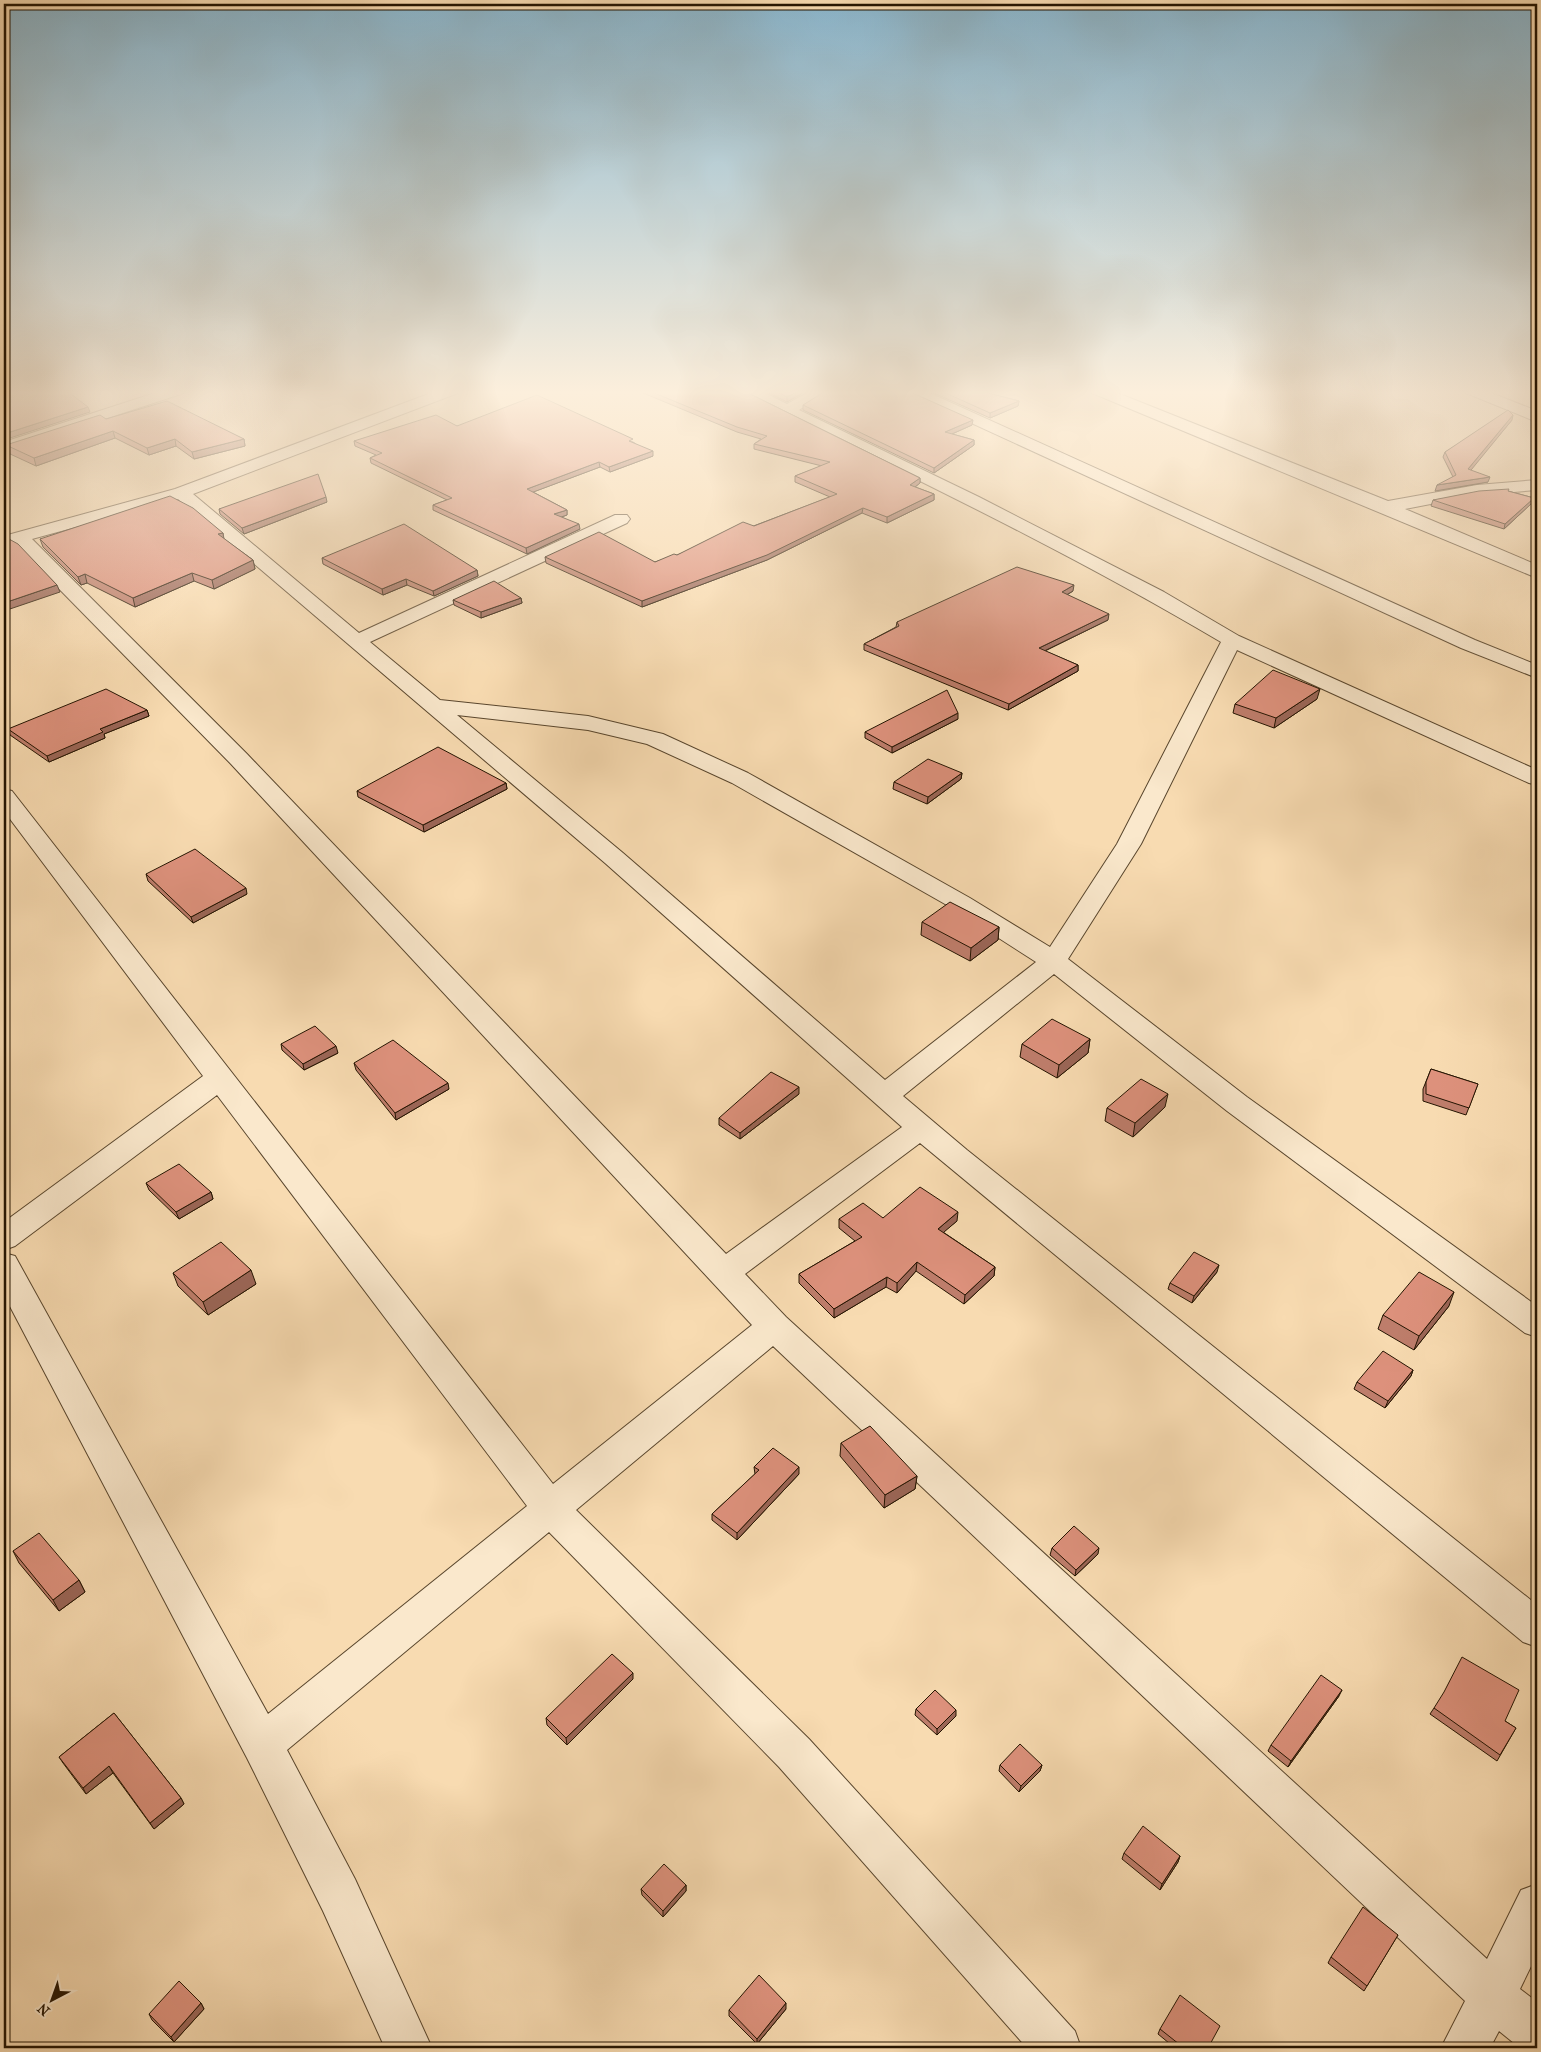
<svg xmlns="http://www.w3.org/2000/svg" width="1541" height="2052" viewBox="0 0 1541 2052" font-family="'IM FELL French Canon',serif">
	<rect width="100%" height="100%" fill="#f8dbb1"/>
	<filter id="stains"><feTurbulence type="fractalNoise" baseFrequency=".004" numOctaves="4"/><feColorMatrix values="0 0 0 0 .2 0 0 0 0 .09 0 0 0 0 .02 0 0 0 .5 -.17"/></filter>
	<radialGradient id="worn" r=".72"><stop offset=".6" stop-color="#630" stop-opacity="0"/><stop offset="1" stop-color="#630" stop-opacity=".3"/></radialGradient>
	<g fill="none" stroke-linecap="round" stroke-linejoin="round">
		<defs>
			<path id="minor" d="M 164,390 L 187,390 L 184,393 L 4,452 L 4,442 Z
				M 439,390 L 461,390 L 458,393 L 193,494 L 359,633 L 615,515 L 627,515 L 630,519 L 627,523 L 370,642 L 440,700 L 588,716 L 663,734 L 748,773 L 970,898 L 1050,947 L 1117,844 L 1221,642 C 1066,550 903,473 742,393 L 739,390 L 759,390 L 787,404 L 812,390 L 831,390 L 799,410 L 979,497 L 1164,592 L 1239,636 L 1537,770 L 1537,785 L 1529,783 L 1237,650 L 1141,844 L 1068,959 L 1247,1097 L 1537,1306 L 1537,1337 L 1525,1333 L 1227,1111 L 1054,974 L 903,1096 L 967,1150 L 1537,1605 L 1537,1647 L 1523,1642 L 920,1143 L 745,1274 L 786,1317 L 1487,1959 L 1521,1890 L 1537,1884 L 1537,1954 L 1520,1989 L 1537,2002 L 1537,2048 L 1520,2048 L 1499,2031 L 1490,2048 L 1441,2048 L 1465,2001 L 773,1346 L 576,1510 L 809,1739 L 1075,2031 L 1081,2048 L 1027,2048 L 779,1767 L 549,1532 L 287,1750 L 355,1879 L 432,2048 L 385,2048 L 323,1911 L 247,1758 L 4,1295 L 4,1253 L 15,1256 L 268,1714 L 527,1506 L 217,1095 L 15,1246 L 4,1250 L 4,1222 L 203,1076 L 4,811 L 4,789 L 12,791 L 553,1484 L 752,1325 L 231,764 L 15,544 L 4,546 L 4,536 L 175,489 ZM 178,499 L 605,863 L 902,1127 L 726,1254 L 247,754 L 32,539 ZM 457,715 L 588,730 L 647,744 L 732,783 L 952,908 L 1036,962 L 885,1080 L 623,853 Z
				M 903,390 L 923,390 L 1475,640 L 1537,665 L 1537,678 L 1461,648 L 906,393 Z
				M 1089,390 L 1110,390 L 1388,501 L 1477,485 L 1537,480 L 1537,490 L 1477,495 L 1405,509 L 1537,565 L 1537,578 L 1092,393 Z
				M 1463,390 L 1484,390 L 1537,411 L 1537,422 L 1466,393 Z"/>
		</defs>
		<use href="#minor" stroke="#59462d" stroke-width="2"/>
		<use href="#minor" fill="#fae8cc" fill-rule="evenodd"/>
	</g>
	<path fill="#be7d6b" stroke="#241401" d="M 636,390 L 742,390 L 920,478 L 920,483 L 915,487 L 934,494 L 934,500 L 887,523 L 862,513 L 767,560 L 642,607 L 546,563 L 545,557 L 655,562 L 677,555 L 830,497 L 795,482 L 795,476 L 822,466 L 754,449 L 754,444 L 761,439 L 737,432 Z
		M 763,390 L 808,390 L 787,402 Z
		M 927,390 L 976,390 L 1019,401 L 1018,406 L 990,418 Z
		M 803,405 L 972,425 L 952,434 L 974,440 L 974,445 L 934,473 L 803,410 Z
		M 106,419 L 244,439 L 245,446 L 194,459 L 176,446 L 149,455 L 115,438 L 36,466 L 8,453 L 6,445 Z
		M 1512,420 L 1470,470 L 1488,482 L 1435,491 L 1453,477 L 1443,457 L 1445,452 Z
		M 457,426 L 633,442 L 653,456 L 610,472 L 600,467 L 533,492 L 567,510 L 567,515 L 562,517 L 580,529 L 527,554 L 433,510 L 433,505 L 447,500 L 371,463 L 370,458 L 376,455 L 355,446 L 354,441 Z
		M 1508,491 L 1534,498 L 1532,503 L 1504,529 L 1431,506 L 1433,500 Z
		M 327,502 L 244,534 L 220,514 L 219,509 Z
		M 223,533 L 224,539 L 253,560 L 255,569 L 214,589 L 194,581 L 135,607 L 87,583 L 81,585 L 43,547 L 40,539 Z
		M 322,558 L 477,570 L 478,576 L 434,596 L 407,585 L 383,595 L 323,564 Z
		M 1073,591 L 1067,595 L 1108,620 L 1045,651 L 1078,665 L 1078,671 L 1008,710 L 864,650 L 864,644 L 896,627 L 897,622 Z
		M 521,598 L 522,603 L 481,618 L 454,605 L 453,600 Z
		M 1317,699 L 1274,728 L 1233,713 L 1235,704 Z
		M 147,710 L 149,716 L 104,734 L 105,738 L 49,762 L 10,735 L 8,729 Z
		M 958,719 L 892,753 L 865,738 L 865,732 Z
		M 962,773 L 961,779 L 927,804 L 893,789 L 894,782 Z
		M 506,783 L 507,789 L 424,832 L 358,797 L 357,791 Z
		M 146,874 L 247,894 L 193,923 L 148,881 Z
		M 922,922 L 999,927 L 998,940 L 970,961 L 921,935 Z
		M 1090,1039 L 1088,1053 L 1057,1078 L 1020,1057 L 1022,1044 Z
		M 281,1044 L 338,1053 L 304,1070 L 282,1050 Z
		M 354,1063 L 449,1089 L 396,1120 L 356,1070 Z
		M 1431,1069 L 1478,1084 L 1466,1115 L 1423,1101 L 1423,1089 Z
		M 799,1094 L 740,1139 L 719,1125 L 719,1118 Z
		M 1165,1107 L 1133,1137 L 1105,1121 L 1107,1108 Z
		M 146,1183 L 211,1192 L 213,1199 L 179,1219 L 149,1190 Z
		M 883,1218 L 957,1221 L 943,1232 L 995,1267 L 994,1276 L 964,1304 L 916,1271 L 897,1293 L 886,1287 L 834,1318 L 799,1283 L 799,1274 L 855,1241 L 839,1228 L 839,1219 Z
		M 1217,1272 L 1192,1303 L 1168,1289 L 1170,1283 Z
		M 173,1273 L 256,1284 L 208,1315 L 178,1286 Z
		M 1449,1306 L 1414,1350 L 1378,1329 L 1383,1315 Z
		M 1413,1370 L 1411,1376 L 1385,1408 L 1354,1389 L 1357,1382 Z
		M 841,1443 L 917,1476 L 915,1489 L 884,1508 L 840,1456 Z
		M 754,1467 L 799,1474 L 737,1540 L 712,1520 L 712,1514 L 755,1474 Z
		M 1052,1548 L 1098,1554 L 1075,1576 L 1050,1555 Z
		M 13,1551 L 79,1580 L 85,1592 L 59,1611 L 19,1563 Z
		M 633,1679 L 567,1745 L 547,1725 L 546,1718 Z
		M 1339,1696 L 1288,1767 L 1268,1751 L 1271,1745 Z
		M 1434,1708 L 1505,1721 L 1516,1728 L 1497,1761 L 1430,1714 Z
		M 916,1709 L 956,1716 L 937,1735 L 915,1715 Z
		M 114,1713 L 181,1798 L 184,1804 L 154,1829 L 113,1773 L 86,1794 L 63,1763 L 59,1757 Z
		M 1000,1765 L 1042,1765 L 1040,1771 L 1019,1792 L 999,1771 Z
		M 1124,1853 L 1180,1856 L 1178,1862 L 1160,1890 L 1122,1859 Z
		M 686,1885 L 686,1891 L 663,1917 L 642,1895 L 641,1889 Z
		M 1398,1935 L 1364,1991 L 1328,1963 L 1331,1957 Z
		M 201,2003 L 204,2009 L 174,2042 L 152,2020 L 149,2014 Z
		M 786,2009 L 757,2044 L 729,2016 L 729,2010 Z
		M 1160,2029 L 1208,2048 L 1175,2048 L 1158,2034 Z"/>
	<path fill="#9b6657" stroke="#241401" d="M 800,390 L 808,390 L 787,402 L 787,397 Z
		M 1019,401 L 1018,406 L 990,418 L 990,413 Z
		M 88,407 L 90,412 L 4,440 L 4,434 Z
		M 1513,415 L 1512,420 L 1467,475 L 1468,469 Z
		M 973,420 L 972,425 L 945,437 L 945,432 Z
		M 113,431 L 115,438 L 36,466 L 34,458 Z
		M 175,439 L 176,446 L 149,455 L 147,448 Z
		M 244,439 L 245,446 L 194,459 L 192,452 Z
		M 974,440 L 974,445 L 934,473 L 934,468 Z
		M 653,451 L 653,456 L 610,472 L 609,467 Z
		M 599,462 L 600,467 L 528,494 L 527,489 Z
		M 1490,477 L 1488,482 L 1435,491 L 1437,485 Z
		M 920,478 L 920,483 L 910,491 L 910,485 Z
		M 934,494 L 934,500 L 887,523 L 887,517 Z
		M 326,497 L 327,502 L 244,534 L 242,528 Z
		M 1534,498 L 1532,503 L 1504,529 L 1505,524 Z
		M 863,508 L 862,513 L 767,560 L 642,607 L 642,601 Z
		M 567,510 L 567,515 L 555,519 L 554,514 Z
		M 579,524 L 580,529 L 527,554 L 526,548 Z
		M 223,533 L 224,541 L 218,534 Z
		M 253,560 L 255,569 L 214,589 L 212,580 Z
		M 477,570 L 478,576 L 434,596 L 433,591 Z
		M 192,573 L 194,581 L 135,607 L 133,598 Z
		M 85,574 L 87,583 L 81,585 L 78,577 Z
		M 406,579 L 407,585 L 383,595 L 382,589 Z
		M 57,585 L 60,592 L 4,611 L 4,603 Z
		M 1074,585 L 1073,591 L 1061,598 L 1062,592 Z
		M 521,598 L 522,603 L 481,618 L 481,612 Z
		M 1109,614 L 1108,620 L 1038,654 L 1039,648 Z
		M 1078,665 L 1078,671 L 1008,710 L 1009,704 Z
		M 1320,689 L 1317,699 L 1274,728 L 1276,718 Z
		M 147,710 L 149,716 L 104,734 L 105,738 L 49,762 L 47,756 L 100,729 Z
		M 958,713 L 958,719 L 892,753 L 892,747 Z
		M 962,773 L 961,779 L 927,804 L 928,797 Z
		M 506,783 L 507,789 L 424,832 L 423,825 Z
		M 246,888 L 247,894 L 193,923 L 191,917 Z
		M 999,927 L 998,940 L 970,961 L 971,948 Z
		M 1090,1039 L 1088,1053 L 1057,1078 L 1059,1065 Z
		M 336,1046 L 338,1053 L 304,1070 L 303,1064 Z
		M 448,1083 L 449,1089 L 396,1120 L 395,1113 Z
		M 799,1087 L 799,1094 L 740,1139 L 740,1133 Z
		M 1168,1094 L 1165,1107 L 1133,1137 L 1135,1123 Z
		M 211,1192 L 213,1199 L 179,1219 L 176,1212 Z
		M 958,1212 L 957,1221 L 937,1238 L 938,1229 Z
		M 917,1262 L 916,1271 L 897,1293 L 897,1283 Z
		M 1219,1265 L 1217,1272 L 1192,1303 L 1194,1296 Z
		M 995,1267 L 994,1276 L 964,1304 L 965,1295 Z
		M 251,1270 L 256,1284 L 208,1315 L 203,1302 Z
		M 887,1277 L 886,1287 L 834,1318 L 834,1309 Z
		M 1454,1292 L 1449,1306 L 1414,1350 L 1419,1336 Z
		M 1413,1370 L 1411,1376 L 1385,1408 L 1388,1401 Z
		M 799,1467 L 799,1474 L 737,1540 L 737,1533 Z
		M 917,1476 L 915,1489 L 884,1508 L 885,1495 Z
		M 1099,1548 L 1098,1554 L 1075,1576 L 1076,1570 Z
		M 79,1580 L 85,1592 L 59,1611 L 53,1600 Z
		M 633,1673 L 633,1679 L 567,1745 L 566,1738 Z
		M 1342,1690 L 1339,1696 L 1288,1767 L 1291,1761 Z
		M 956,1710 L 956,1716 L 937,1735 L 937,1729 Z
		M 1042,1765 L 1040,1771 L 1019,1792 L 1021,1786 Z
		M 109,1766 L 113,1773 L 86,1794 L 83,1788 Z
		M 181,1798 L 184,1804 L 154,1829 L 150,1823 Z
		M 1180,1856 L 1178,1862 L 1160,1890 L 1162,1884 Z
		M 686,1885 L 686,1891 L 663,1917 L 663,1911 Z
		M 201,2003 L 204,2009 L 174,2042 L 171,2037 Z
		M 786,2003 L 786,2009 L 757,2044 L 757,2039 Z"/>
	<path fill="#dd917c" stroke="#241401" d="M 4,390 L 57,390 L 60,393 L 67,391 L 88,407 L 4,434 Z
		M 647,390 L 742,390 L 920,478 L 910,485 L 934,494 L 887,517 L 863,508 L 767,555 L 642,601 L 545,557 L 599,532 L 655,562 L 674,554 L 677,555 L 743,522 L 754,526 L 837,494 L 795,476 L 830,462 L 754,444 L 767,436 L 737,427 Z
		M 773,390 L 800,390 L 787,397 Z
		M 827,390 L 906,390 L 973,420 L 945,432 L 974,440 L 934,468 L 803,405 Z
		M 939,390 L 976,390 L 1019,401 L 990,413 Z
		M 537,395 L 633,439 L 629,441 L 653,451 L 609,467 L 599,462 L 527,489 L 567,510 L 554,514 L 579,524 L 526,548 L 433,505 L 452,498 L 370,458 L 382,453 L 354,441 L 436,415 L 457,426 Z
		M 167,401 L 244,439 L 192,452 L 175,439 L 147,448 L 113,431 L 34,458 L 6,445 L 100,415 L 106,419 Z
		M 1508,410 L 1513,415 L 1468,469 L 1490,477 L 1437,485 L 1456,475 L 1445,452 Z
		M 318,474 L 326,497 L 242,528 L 219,509 Z
		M 1509,489 L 1508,491 L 1534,498 L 1505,524 L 1433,500 L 1479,491 Z
		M 170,496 L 193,508 L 223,533 L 218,534 L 253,560 L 212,580 L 192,573 L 133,598 L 85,574 L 78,577 L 40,539 Z
		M 404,524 L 477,570 L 433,591 L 406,579 L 382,589 L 322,558 Z
		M 9,539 L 18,544 L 57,585 L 4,603 L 4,540 Z
		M 1017,567 L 1074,585 L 1062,592 L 1109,614 L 1039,648 L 1078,665 L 1009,704 L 864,644 L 899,626 L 897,622 Z
		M 494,581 L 521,598 L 481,612 L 453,600 Z
		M 1273,670 L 1320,689 L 1276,718 L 1235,704 Z
		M 106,689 L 147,710 L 100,729 L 103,732 L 47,756 L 8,729 Z
		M 947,690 L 958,713 L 892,747 L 865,732 Z
		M 438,747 L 506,783 L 423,825 L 357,791 Z
		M 928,759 L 962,773 L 928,797 L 894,782 Z
		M 195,849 L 246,888 L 191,917 L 146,874 Z
		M 950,902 L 999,927 L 971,948 L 922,922 Z
		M 1052,1019 L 1090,1039 L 1059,1065 L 1022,1044 Z
		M 315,1026 L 336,1046 L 303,1064 L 281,1044 Z
		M 393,1040 L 448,1083 L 395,1113 L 354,1063 Z
		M 1431,1069 L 1478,1084 L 1469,1108 L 1426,1094 L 1426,1082 Z
		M 771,1072 L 799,1087 L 740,1133 L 719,1118 Z
		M 1141,1079 L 1168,1094 L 1135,1123 L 1107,1108 Z
		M 179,1164 L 211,1192 L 176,1212 L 146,1183 Z
		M 920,1187 L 958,1212 L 938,1229 L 995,1267 L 965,1295 L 917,1262 L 897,1283 L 887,1277 L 834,1309 L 799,1274 L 862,1237 L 839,1219 L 863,1203 L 883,1218 Z
		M 221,1242 L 251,1270 L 203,1302 L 173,1273 Z
		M 1194,1252 L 1219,1265 L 1194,1296 L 1170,1283 Z
		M 1419,1272 L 1454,1292 L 1419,1336 L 1383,1315 Z
		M 1383,1351 L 1413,1370 L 1388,1401 L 1357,1382 Z
		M 870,1426 L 917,1476 L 885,1495 L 841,1443 Z
		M 773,1448 L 799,1467 L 737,1533 L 712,1514 L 759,1470 L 754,1467 Z
		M 1074,1526 L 1099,1548 L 1076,1570 L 1052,1548 Z
		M 39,1533 L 79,1580 L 53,1600 L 13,1551 Z
		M 612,1654 L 633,1673 L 566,1738 L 546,1718 Z
		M 1462,1657 L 1519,1690 L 1505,1721 L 1516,1728 L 1500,1755 L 1434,1708 L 1444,1692 Z
		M 1321,1675 L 1342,1690 L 1291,1761 L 1271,1745 Z
		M 935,1690 L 956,1710 L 937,1729 L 916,1709 Z
		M 114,1713 L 181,1798 L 150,1823 L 109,1766 L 83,1788 L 59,1757 Z
		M 1020,1744 L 1042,1765 L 1021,1786 L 1000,1765 Z
		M 1143,1826 L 1180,1856 L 1162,1884 L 1124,1853 Z
		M 664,1864 L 686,1885 L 663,1911 L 641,1889 Z
		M 1363,1907 L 1398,1935 L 1367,1986 L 1331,1957 Z
		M 759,1975 L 786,2003 L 757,2039 L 729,2010 Z
		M 179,1981 L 201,2003 L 171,2037 L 149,2014 Z
		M 1180,1995 L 1220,2026 L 1208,2048 L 1184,2048 L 1160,2029 Z
		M 602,2042 L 606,2048 L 596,2048 Z"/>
	<linearGradient id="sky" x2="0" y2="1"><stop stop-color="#8ab7cf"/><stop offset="0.58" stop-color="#fcefdc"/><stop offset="1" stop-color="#fcefdc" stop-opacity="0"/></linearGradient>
	<rect width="1541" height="677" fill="url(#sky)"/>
	<rect width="1541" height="2052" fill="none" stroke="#f8dbb1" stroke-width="20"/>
	<rect x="5" y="5" width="1531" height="2042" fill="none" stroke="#241401" stroke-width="2.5"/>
	<rect x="10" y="10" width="1521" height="2032" fill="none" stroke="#241401"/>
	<g transform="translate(52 2000) rotate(221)" stroke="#fae8cc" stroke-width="4" paint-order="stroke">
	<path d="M0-4L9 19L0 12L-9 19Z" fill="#241401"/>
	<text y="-8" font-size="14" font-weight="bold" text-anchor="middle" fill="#241401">N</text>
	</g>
	<rect width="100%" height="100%" filter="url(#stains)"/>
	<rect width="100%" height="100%" fill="url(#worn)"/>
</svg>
